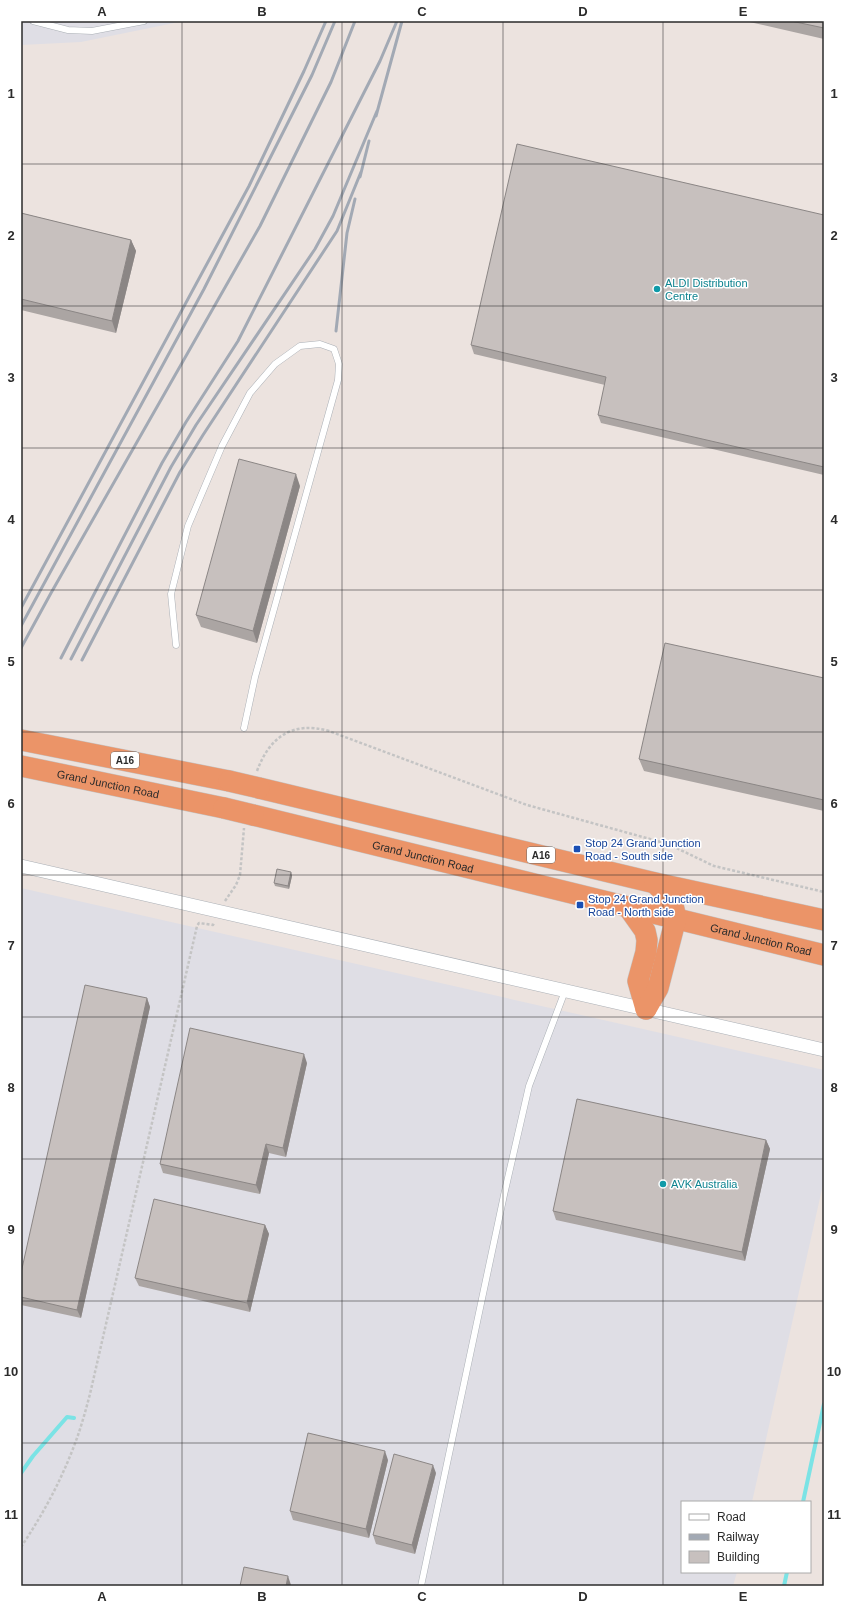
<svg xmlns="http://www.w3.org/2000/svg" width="845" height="1607" viewBox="0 0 845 1607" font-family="Helvetica,sans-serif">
	<rect width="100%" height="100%" fill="#ece3df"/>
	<path fill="#dfdee5" d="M 21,21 L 184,21 L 81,42 L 21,45 Z
		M 21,888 L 824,1070 L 824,1180 L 752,1502 L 682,1502 L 682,1572 L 737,1572 L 733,1586 L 21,1586 Z"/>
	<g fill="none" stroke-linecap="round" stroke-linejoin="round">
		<path stroke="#7be3e5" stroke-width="4" d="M 21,1473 L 33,1456 L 67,1417 L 74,1418
			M 803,1502 L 824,1404
			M 784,1586 L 787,1572"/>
		<defs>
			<path id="service" d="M 33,21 L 68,30 L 92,31 L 144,21
				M 176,645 L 171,594 L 188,526 L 222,446 L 250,393 L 275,364 L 300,346 L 320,344 L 334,349 L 339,364 L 338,380 L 255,677 L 244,728
				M 421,1586 L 504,1195 L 529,1086 L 565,991"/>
			<path id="minor" d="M 21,866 L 824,1050"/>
			<g id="trunk">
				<path d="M 21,740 L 229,781"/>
				<path id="s1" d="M 21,766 L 224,808"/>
				<path d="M 259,788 L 655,883 L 824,920"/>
				<path id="s2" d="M 253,815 L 824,955"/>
				<path d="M 628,907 L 645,931 L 647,940 L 646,952 L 638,981 L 646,1009"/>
				<path d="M 646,1009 L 658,988 L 676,918 L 672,901 L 655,883"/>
			</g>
		</defs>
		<use href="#service" stroke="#abb0b6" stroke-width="7"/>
		<use href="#minor" stroke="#abb0b6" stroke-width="14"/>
		<use href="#trunk" stroke="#c4c4c4" stroke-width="22"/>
		<path stroke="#c4c4c4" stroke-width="2.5" stroke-dasharray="3 2" stroke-linecap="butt" d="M 257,771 C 270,736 293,721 329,731 L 527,805 L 668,844 L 714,866 L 824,892
			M 225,901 L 236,885 L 240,875 L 244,828
			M 21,1547 C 44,1513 63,1477 77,1438 C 82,1424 86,1409 90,1394 L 197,926 L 199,923 L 213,925 L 214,923"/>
		<use href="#service" stroke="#fff" stroke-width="6"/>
		<use href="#minor" stroke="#fff" stroke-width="13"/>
		<use href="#trunk" stroke="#eb9468" stroke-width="21"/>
		<path stroke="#a2a9b4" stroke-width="3" d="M 376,116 L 402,21
			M 360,177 L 369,141
			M 336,331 L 347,233 L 355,199
			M 21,608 L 249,186 L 304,71 L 326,21
			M 21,626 L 204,289 L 312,75 L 335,21
			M 21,648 L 51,593 L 260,226 L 331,82 L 355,21
			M 61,658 L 162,463 L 186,422 L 238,341 L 380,61 L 397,21
			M 71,659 L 171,467 L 196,425 L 315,249 L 333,216 L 377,111
			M 82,660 L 180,472 L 203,435 L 337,231 L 361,172"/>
		<defs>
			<path id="trunk-bridge" d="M 229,781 L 259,788
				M 224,808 L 253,815"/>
		</defs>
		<use href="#trunk-bridge" stroke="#c4c4c4" stroke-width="22" stroke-linecap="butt"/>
		<use href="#trunk-bridge" stroke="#eb9468" stroke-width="21"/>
	</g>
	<path fill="#aba5a3" d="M 745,21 L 824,21 L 824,39 Z
		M 21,213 L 131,240 L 136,251 L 116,333 L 21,310 Z
		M 824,215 L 824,475 L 601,423 L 598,415 L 605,385 L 474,354 L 471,345 Z
		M 300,486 L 257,643 L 201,627 L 196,615 Z
		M 824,678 L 824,811 L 644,771 L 639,759 Z
		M 291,872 L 292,876 L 289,889 L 275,886 L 274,883 Z
		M 147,998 L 150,1007 L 81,1318 L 21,1305 L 21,1273 Z
		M 307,1063 L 286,1157 L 269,1153 L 260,1194 L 163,1173 L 160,1164 Z
		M 766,1140 L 770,1149 L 745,1261 L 556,1220 L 553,1211 Z
		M 265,1225 L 269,1234 L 250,1312 L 139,1286 L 135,1278 Z
		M 388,1460 L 369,1538 L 293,1520 L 290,1511 Z
		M 436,1473 L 415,1554 L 376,1544 L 373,1535 Z"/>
	<path fill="#8b8685" d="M 131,240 L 136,251 L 116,333 L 112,321 Z
		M 296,474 L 300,486 L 257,643 L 253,631 Z
		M 291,872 L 292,876 L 289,889 L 288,886 Z
		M 147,998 L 150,1007 L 81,1318 L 77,1310 Z
		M 304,1054 L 307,1063 L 286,1157 L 283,1148 Z
		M 766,1140 L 770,1149 L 745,1261 L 742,1252 Z
		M 266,1144 L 269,1153 L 260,1194 L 256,1185 Z
		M 265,1225 L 269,1234 L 250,1312 L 247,1303 Z
		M 385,1451 L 388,1460 L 369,1538 L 366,1529 Z
		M 433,1465 L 436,1473 L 415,1554 L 412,1545 Z
		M 288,1576 L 291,1585 L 291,1586 L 286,1586 Z"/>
	<path fill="#c7c0be" stroke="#8b8685" d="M 791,21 L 824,21 L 824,28 Z
		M 517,144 L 824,215 L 824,467 L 598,415 L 606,377 L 471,345 Z
		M 21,213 L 131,240 L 112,321 L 21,299 Z
		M 239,459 L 296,474 L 253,631 L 196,615 Z
		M 665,643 L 824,678 L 824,800 L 639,759 Z
		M 277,869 L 291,872 L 288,886 L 274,883 Z
		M 85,985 L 147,998 L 77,1310 L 21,1297 L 21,1273 Z
		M 190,1028 L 304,1054 L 283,1148 L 266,1144 L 256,1185 L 160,1164 Z
		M 577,1099 L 766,1140 L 742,1252 L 553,1211 Z
		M 154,1199 L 265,1225 L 247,1303 L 135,1278 Z
		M 308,1433 L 385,1451 L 366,1529 L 290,1511 Z
		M 394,1454 L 433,1465 L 412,1545 L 373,1535 Z
		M 244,1567 L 288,1576 L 286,1586 L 240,1586 Z"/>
	<path fill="none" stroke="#2b2b2b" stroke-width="1" stroke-opacity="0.55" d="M 182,21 L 182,1586M 342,21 L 342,1586M 503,21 L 503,1586M 663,21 L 663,1586M 21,164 L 824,164M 21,306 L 824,306M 21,448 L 824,448M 21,590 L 824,590M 21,732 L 824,732M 21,875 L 824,875M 21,1017 L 824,1017M 21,1159 L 824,1159M 21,1301 L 824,1301M 21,1443 L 824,1443"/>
	<g fill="#0f9aa8" stroke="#fff" stroke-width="1.5">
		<circle cx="657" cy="289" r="4"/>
		<circle cx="663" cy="1184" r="4"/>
	</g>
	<g fill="#1a4fb4" stroke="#fff" stroke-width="1.5">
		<rect x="573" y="845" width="8" height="8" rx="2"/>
		<rect x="576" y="901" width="8" height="8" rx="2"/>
	</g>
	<g text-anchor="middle" stroke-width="3" stroke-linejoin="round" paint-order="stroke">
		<g fill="#fff" stroke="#6b6b6b" stroke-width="1">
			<rect x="111" y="752" width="28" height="16" rx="3"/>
			<rect x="527" y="847" width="28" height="16" rx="3"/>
		</g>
		<g font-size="10" font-weight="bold" fill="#2b2b2b">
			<text x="125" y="764">A16</text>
			<text x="541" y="859">A16</text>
		</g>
		<g font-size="11" fill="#0d838f" stroke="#fff" text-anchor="start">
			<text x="665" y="287">ALDI Distribution<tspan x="665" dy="13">Centre</tspan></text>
			<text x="671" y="1188">AVK Australia</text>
		</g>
		<g font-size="11" fill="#2b2b2b" stroke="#fff">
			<text dy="4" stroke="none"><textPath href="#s1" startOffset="89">Grand Junction Road</textPath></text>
			<text dy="4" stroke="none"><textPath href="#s2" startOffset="175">Grand Junction Road</textPath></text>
			<text dy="4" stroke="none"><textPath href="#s2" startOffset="523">Grand Junction Road</textPath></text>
		</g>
		<g font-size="11" fill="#164399" stroke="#fff" text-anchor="start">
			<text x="585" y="847">Stop 24 Grand Junction<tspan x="585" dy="13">Road - South side</tspan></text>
			<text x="588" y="903">Stop 24 Grand Junction<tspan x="588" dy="13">Road - North side</tspan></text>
		</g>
	</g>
	<rect width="845" height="1607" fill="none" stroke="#ffffff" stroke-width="44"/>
	<rect x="681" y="1501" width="130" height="72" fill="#ffffff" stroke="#aaaaaa"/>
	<rect x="689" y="1514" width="20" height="6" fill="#ffffff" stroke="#aaaaaa"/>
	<text x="717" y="1521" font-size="12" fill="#2b2b2b">Road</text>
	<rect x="689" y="1534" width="20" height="6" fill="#a2a9b4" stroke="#aaaaaa"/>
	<text x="717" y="1541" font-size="12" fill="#2b2b2b">Railway</text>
	<rect x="689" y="1551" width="20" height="12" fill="#c7c0be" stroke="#aaaaaa"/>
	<text x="717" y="1561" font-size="12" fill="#2b2b2b">Building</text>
	<rect x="22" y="22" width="801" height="1563" fill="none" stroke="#2b2b2b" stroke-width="1.5"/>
	<g font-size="13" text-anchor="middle" font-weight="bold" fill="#2b2b2b">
		<text x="102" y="16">A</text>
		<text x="262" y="16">B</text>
		<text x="422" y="16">C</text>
		<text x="583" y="16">D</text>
		<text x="743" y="16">E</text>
		<text x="11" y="98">1</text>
		<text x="834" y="98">1</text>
		<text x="11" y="240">2</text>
		<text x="834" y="240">2</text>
		<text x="11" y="382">3</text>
		<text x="834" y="382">3</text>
		<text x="11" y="524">4</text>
		<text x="834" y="524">4</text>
		<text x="11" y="666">5</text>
		<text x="834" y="666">5</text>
		<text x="11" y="808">6</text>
		<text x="834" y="808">6</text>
		<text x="11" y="950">7</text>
		<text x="834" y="950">7</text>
		<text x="11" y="1092">8</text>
		<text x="834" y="1092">8</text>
		<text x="11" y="1234">9</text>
		<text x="834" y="1234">9</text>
		<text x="11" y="1376">10</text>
		<text x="834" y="1376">10</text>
		<text x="11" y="1519">11</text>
		<text x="834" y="1519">11</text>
		<text x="102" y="1601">A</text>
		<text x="262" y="1601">B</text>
		<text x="422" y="1601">C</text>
		<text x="583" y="1601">D</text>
		<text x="743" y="1601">E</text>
	</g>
</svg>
